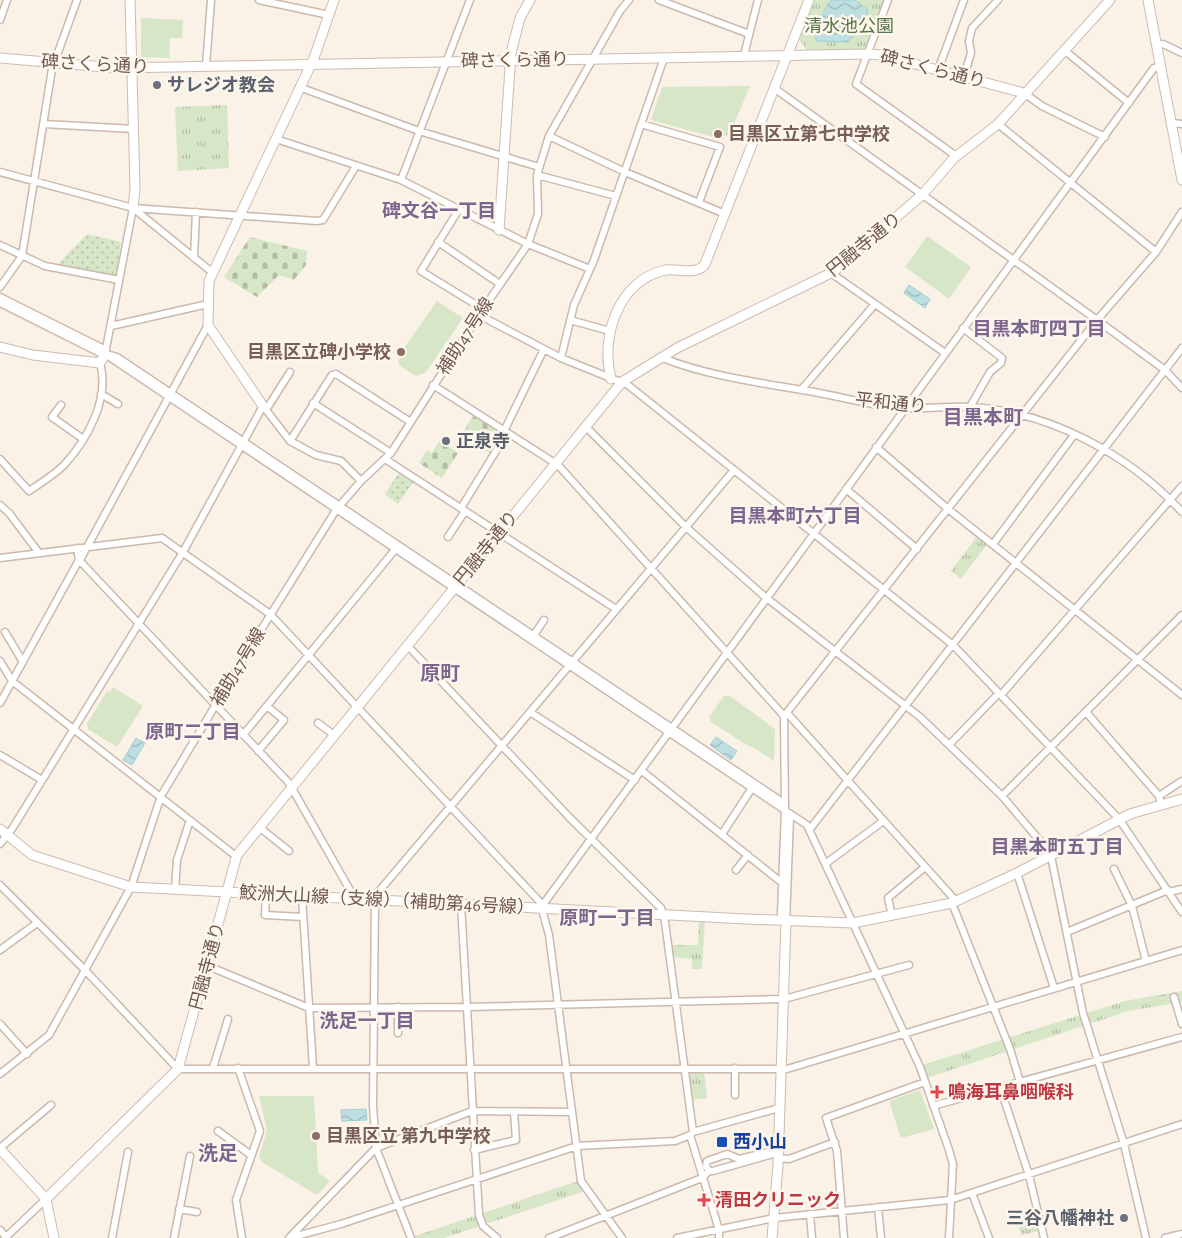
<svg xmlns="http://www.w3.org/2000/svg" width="1182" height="1238" viewBox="0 0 1182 1238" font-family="'Alegreya Sans','Noto Sans JP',sans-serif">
	<defs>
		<pattern id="cemetery-stones" width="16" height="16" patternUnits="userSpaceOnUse" patternTransform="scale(1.25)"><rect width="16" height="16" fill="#d6e6c6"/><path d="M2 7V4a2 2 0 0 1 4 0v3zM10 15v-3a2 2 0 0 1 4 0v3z" fill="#b2bda3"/></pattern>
		<pattern id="park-tufts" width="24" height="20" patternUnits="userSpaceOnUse" patternTransform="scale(1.25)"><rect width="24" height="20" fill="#d6e6c6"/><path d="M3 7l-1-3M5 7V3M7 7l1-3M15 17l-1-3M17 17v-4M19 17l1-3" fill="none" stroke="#b2bda3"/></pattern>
		<pattern id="garden-dots" width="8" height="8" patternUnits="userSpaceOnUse" patternTransform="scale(1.25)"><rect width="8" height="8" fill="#d6e6c6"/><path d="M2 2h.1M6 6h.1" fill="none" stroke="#b2bda3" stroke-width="1.8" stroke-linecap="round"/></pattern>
		<pattern id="water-waves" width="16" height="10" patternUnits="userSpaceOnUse" patternTransform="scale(1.25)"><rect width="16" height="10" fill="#bddfe2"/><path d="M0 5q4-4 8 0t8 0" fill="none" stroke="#9eb8b9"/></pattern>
	</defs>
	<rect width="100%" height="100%" fill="#faf1e7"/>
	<path fill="#d6e6c6" d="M 141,18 L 183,20 L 182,38 L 170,38 L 169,58 L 141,57 Z
		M 750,86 L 729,136 L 723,135 L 721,139 L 651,120 L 662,87 Z
		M 927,236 L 971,267 L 949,299 L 905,267 Z
		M 437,301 L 463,318 L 426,372 L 416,376 L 399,365 L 399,355 Z
		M 113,687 L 143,706 L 117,747 L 88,729 L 87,724 L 107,691 L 110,692 Z
		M 724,696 L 730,696 L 775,729 L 774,761 L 751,746 L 750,747 L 711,722 L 709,717 Z
		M 920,1090 L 934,1129 L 901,1138 L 889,1101 Z
		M 259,1096 L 314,1096 L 318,1173 L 330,1181 L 317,1195 L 262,1162 L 259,1157 L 267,1130 Z"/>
	<path fill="url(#cemetery-stones)" d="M 250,237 L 307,251 L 306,265 L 294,280 L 279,275 L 257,297 L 224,277 Z
		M 474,414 L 496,429 L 492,436 L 498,440 L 490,454 L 463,433 Z
		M 440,440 L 458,453 L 442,478 L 419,463 L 427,450 L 432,453 Z"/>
	<path fill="url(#park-tufts)" d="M 814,0 L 887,0 L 868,53 L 807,50 L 799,39 Z
		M 227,105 L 229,168 L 178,171 L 175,107 Z
		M 978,535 L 988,543 L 961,579 L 951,571 Z
		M 699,920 L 705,920 L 702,969 L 692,969 L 692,959 L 672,957 L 670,945 L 698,945 Z
		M 1182,991 L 1182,1002 L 1128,1011 L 927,1078 L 922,1065 L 1125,1001 Z
		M 688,1071 L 704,1071 L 707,1098 L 692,1100 Z
		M 578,1181 L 585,1191 L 444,1238 L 409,1238 Z
		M 1035,1216 L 1039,1231 L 1021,1235 L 1017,1220 Z"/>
	<path fill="url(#garden-dots)" d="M 87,234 L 121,242 L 116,276 L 57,265 Z
		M 400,471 L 414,481 L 398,504 L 385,494 Z"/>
	<path fill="url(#water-waves)" stroke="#a4cfd3" d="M 831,0 L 855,0 L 868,10 L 865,21 L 848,42 L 816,41 C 814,25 823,12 831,0 Z
		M 909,285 L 930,299 L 925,308 L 904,293 Z
		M 716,737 L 737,751 L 731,760 L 710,745 Z
		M 136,738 L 145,743 L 132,765 L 123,760 Z
		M 366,1109 L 367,1120 L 342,1121 L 341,1110 Z"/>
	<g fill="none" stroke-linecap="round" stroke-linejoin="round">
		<defs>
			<path id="street" d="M 259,0 L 329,15
				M 659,0 L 749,34
				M 888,0 L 856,84 L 956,156
				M 0,20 L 7,0
				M 1156,45 L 1163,44 L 1182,53
				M 1064,50 L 1129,103
				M 744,55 L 758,0
				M 206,66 L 211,0
				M 938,70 L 964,0
				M 964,76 L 971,53 L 969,41 L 972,28 L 998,0
				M 299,87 L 419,131 L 539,167
				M 774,88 L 1097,320 L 1165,370 L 1182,388
				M 1024,93 L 1042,106 L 1105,137
				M 1172,123 L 1182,124
				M 44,124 L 134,129
				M 641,124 L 720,147 L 699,202
				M 998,124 L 1156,252
				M 549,136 L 625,172 L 725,214
				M 276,139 L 401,180 L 528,244 L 590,269
				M 0,172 L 133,208 L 317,221 L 323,220 L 356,166
				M 537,175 L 616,196
				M 401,180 L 470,0
				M 133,208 L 213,273
				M 459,209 L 421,271 L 483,309
				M 438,242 L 500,284
				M 0,245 L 45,266 L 119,280
				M 194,258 L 196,212
				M 831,273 L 945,353
				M 0,287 L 22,256 L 52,69 L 77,0
				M 0,297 L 106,350
				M 0,303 L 98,352
				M 479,315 L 561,358 L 628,385 L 953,645 L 1119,819 L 1182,912
				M 570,320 L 610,331
				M 111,326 L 208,304
				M 963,328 L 1002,358 L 1001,363 L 990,372 L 970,407
				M 105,354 L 807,825 L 920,1067 L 949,1150 L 953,1164 L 949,1238
				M 105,354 L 133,208
				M 107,354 L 117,357 L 781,801 L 790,818 L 786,921
				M 561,358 L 574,305 L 594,260 L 664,58
				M 663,358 C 709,377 770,384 819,393 C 847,398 876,407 905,408 C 926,409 948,406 969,407 C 1047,410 1130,455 1182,512
				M 433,385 L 558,465 L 784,716 L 785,810 L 781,914 L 786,921
				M 801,390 L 875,304
				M 101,394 L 118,404
				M 313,403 L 391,453
				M 61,405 L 52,417 L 83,439
				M 266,410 L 290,372
				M 585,426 L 686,527 L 764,596 L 920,717 L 1002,796 L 1046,848 L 1052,861 L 1083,1013 L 1124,1144 L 1146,1238
				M 504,431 L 544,349
				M 290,441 L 332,375 L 336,374 L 409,421
				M 876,447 L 948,509 L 1182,695
				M 0,459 L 29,491 C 41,483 54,475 64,465 C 88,439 110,398 100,363
				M 385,459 L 616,609
				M 846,489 L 917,549
				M 0,505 L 9,513 L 39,553
				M 461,508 L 507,433
				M 448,537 L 465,511
				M 993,544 L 1074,435
				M 0,558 L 162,538 L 270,614 L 540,902 L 549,935 L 581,1181 L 622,1238
				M 79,560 L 289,783 L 355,899
				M 80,560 L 208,325
				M 5,632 L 23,662
				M 534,635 L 544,620
				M 407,645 L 570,818 L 661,908 L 665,922 L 693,1132
				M 0,661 L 12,681 L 237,857
				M 1001,695 L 1182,486
				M 0,703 L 79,560 L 77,548
				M 530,712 L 635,780
				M 1086,712 L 1159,796 L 1161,804
				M 788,714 L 956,901
				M 784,716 L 1097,320 L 1156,252 L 1182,212
				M 318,723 L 334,735
				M 243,735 L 398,546
				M 949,745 L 999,693
				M 258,751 L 284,720 L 268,707
				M 0,755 L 42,780
				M 642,771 L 781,882
				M 1002,796 L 1182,615
				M 1159,796 L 1182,781
				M 259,827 L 289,851
				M 810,829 L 1182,348
				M 722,834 L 752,788
				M 0,844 L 12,829 L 183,552 L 263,406 L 290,441 L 316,455 L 341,461 L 361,481
				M 825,864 L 882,822
				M 1114,869 L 1132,906 L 1146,961
				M 736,870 L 748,855
				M 1017,873 L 1054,988
				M 0,885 L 85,970 L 178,1069 L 787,1069 L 1182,950
				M 175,890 L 177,860 L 190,820
				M 1169,892 L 1182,889
				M 266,894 L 265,915 L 303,917
				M 302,896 L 313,1068
				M 952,903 L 1010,1049 L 1020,1082
				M 461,904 L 479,1215 L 483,1226 L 497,1238
				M 542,906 L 1154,68 L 1160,67
				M 892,916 L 888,898 L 925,867
				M 1067,932 L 1168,890
				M 0,950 L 37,923
				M 208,966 L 309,1008 L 468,1007 L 784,999 L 909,965
				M 1174,997 L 1182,1024
				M 0,1024 L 27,1054
				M 398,1033 L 398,1007
				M 213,1068 L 228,1019
				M 238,1068 L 260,1131 L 236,1200 L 242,1238
				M 0,1074 L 49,1035 L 131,887 L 161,796 L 251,646 L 336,510 L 361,481 L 391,453 L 479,315 L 528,244 L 538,214 L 537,175 L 549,136 L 620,11 L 629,0
				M 1000,1087 L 1029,1175 L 1044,1238
				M 735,1095 L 735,1068
				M 933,1106 L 1182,1037
				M 218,1131 L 251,1155
				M 690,1135 L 719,1230 L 719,1238
				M 0,1148 L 51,1105
				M 474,1150 L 516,1140 L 514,1112
				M 768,1152 L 773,1154 L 713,1171 L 709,1171 L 706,1166 L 707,1161 L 727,1154 L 739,1159 Z
				M 778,1158 L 789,1159 L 835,1142
				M 972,1193 L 989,1238
				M 878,1207 L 881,1238
				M 179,1209 L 197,1212
				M 810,1214 L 812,1238
				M 0,1230 L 6,1237
				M 290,1237 L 376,1148 L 472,1111 L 572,1112
				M 5,1238 L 46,1199
				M 112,1238 L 128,1152
				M 174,1238 L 190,1156
				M 289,1238 L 341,1224 L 577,1146 L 675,1141 L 690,1135 L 693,1132 L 779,1108
				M 411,1238 L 376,1148 L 373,1106 L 375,896 L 734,470
				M 549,1238 L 702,1178 L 709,1171
				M 677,1238 L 774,1218 L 950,1200 L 1182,1124
				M 844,1238 L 837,1151 L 826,1118 L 925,1082
				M 1165,1238 L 1182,1234"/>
			<path id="secondary" d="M 130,0 L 135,188 L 133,208
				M 1148,0 L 1182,180
				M 0,58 L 116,68 L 869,54 L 881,55 L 1024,93
				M 499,230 L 511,53 L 520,18 L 530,0
				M 0,347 L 33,355 L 100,363 L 105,354
				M 611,379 C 600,337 618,281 665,270 C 677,268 697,276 705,264 L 809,0
				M 263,406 L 208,325 L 209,281 L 314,58 L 334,0
				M 0,829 L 32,855 L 131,887 L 746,919 L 853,923 L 952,903 L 1017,873 L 1130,814 L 1182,799
				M 0,1149 L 46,1199
				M 46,1199 L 178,1069 L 237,855 L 622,382 L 677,348 L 833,272 L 923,194 L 954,158 L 998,124 L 1110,0
				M 46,1199 L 54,1238
				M 772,1238 L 778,1165 L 786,921"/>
		</defs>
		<use href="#street" stroke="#cbb9ae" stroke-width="9"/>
		<use href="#secondary" stroke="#cfbbaf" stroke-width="11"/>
		<use href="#street" stroke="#fff" stroke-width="6"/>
		<use href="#secondary" stroke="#fff" stroke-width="9"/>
	</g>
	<g fill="#6b7280" stroke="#fdf6ed" stroke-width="2">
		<circle cx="157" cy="85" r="5"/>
		<circle cx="446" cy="441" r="5"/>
		<circle cx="1124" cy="1218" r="5"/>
	</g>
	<g fill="#8d6e63" stroke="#fdf6ed" stroke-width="2">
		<circle cx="718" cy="134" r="5"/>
		<circle cx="401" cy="352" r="5"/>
		<circle cx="316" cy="1136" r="5"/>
	</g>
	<g fill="#e0444e" stroke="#fdf6ed" stroke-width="2">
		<path d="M934.5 1084.5h5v5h5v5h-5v5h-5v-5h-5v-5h5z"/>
		<path d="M701.5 1192.5h5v5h5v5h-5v5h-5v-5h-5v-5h5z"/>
	</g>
	<rect fill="#1a4fb4" stroke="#fdf6ed" stroke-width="2" x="716" y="1136" width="12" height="12" rx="2.5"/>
	<g text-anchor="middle" stroke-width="5" stroke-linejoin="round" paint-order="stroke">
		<g font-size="18" fill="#587647" stroke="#fdf6ed">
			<text x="849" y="32">清水池公園</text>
		</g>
		<g font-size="18" fill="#71584e" stroke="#fdf6ed">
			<text transform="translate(515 60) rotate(-1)" y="6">碑さくら通り</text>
			<text transform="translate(95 64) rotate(3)" y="6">碑さくら通り</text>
			<text transform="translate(933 69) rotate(14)" y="6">碑さくら通り</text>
			<text transform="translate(864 244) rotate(-39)" y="6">円融寺通り</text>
			<text transform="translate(465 336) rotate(-57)" y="6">補助47号線</text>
			<text transform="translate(891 403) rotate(6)" y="6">平和通り</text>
			<text transform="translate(486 548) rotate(-51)" y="6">円融寺通り</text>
			<text transform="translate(238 667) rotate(-59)" y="6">補助47号線</text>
			<text transform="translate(387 900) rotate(3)" y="6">鮫洲大山線（支線）（補助第46号線）</text>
			<text transform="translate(207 966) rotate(-75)" y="6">円融寺通り</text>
		</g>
		<g font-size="18" font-weight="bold" fill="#5b616d" stroke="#fdf6ed" text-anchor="start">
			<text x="167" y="91">サレジオ教会</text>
			<text x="456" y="447">正泉寺</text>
			<text x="1114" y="1224" text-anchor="end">三谷八幡神社</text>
		</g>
		<g font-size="18" font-weight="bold" fill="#785e54" stroke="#fdf6ed" text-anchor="start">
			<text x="728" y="140">目黒区立第七中学校</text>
			<text x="391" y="358" text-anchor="end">目黒区立碑小学校</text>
			<text x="326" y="1142">目黒区立 第九中学校</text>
		</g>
		<g font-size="18" font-weight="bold" fill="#be3a42" stroke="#fdf6ed" text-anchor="start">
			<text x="948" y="1098">鳴海耳鼻咽喉科</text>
			<text x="715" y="1206">清田クリニック</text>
		</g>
		<g font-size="18" font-weight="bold" fill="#164399" stroke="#fdf6ed" text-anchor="start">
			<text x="733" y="1148">西小山</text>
		</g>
		<g font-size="19" font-weight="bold" fill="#7d668d" stroke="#fdf6ed">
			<text x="439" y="217">碑文谷一丁目</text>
			<text x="1039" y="335">目黒本町四丁目</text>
			<text x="795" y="522">目黒本町六丁目</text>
			<text x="193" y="738">原町二丁目</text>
			<text x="1057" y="853">目黒本町五丁目</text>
			<text x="607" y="924">原町一丁目</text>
			<text x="367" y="1027">洗足一丁目</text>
		</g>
		<g font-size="20" font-weight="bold" fill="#7d668d" stroke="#fdf6ed">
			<text x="983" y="424">目黒本町</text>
			<text x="440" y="680">原町</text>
			<text x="218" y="1160">洗足</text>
		</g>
	</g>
</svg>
